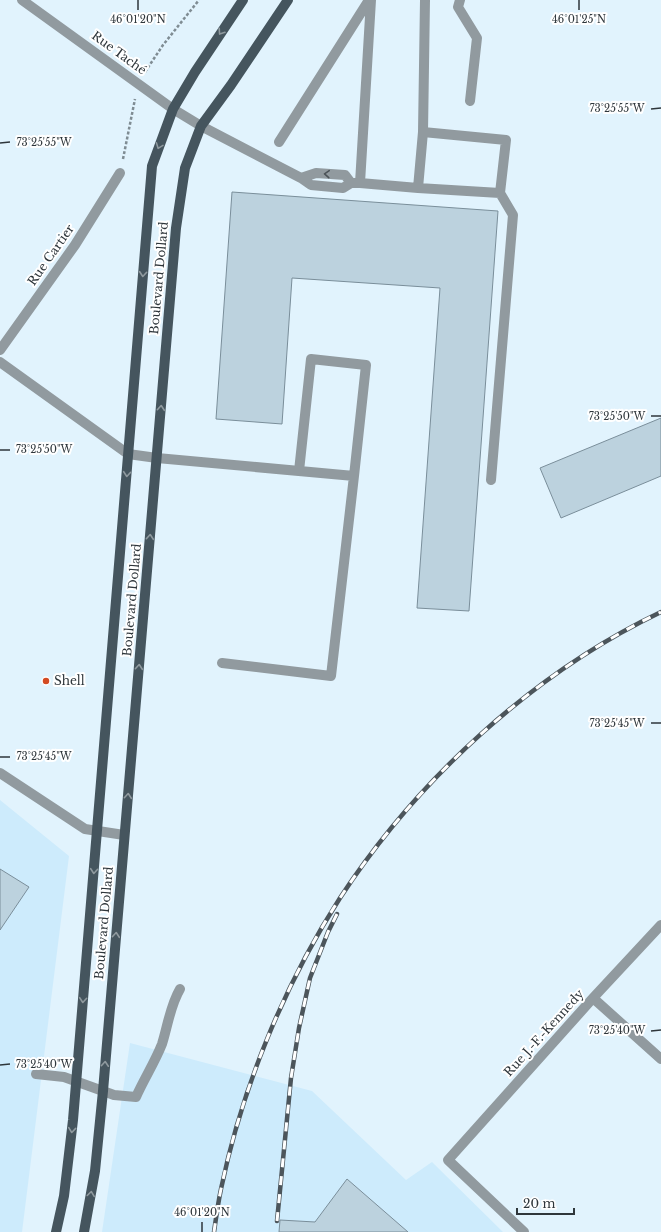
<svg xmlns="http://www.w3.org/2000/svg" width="661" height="1232" viewBox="0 0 661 1232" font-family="'Libre Baskerville',serif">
	<rect width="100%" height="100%" fill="#e1f3fd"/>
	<path fill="#cdebfc" d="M 0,800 L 69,856 L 22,1232 L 0,1232 Z
		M 130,1043 L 312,1091 L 406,1180 L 432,1162 L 503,1232 L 102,1232 Z"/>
	<path fill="#bcd2de" stroke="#7a8e9a" d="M 232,192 L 498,211 L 469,611 L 417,608 L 440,288 L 292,278 L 282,424 L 216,419 Z
		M 661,418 L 661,476 L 561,518 L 540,468 Z
		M 0,869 L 29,887 L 0,930 Z
		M 347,1179 L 408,1232 L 279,1232 L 280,1220 L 315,1222 Z"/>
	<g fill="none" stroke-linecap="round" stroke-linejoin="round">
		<path stroke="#7f8c93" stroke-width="2.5" stroke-dasharray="3 2" stroke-linecap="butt" d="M 145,72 L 163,45 L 199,0
			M 123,159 L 135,99"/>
		<path stroke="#919a9f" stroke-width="10" d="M 22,0 L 173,109 L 201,126 L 301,178 L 311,185 L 343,188 L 351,183 L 360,183
			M 371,0 L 360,183 L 418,188
			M 460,0 L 458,7 L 477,38 L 470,101
			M 423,132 L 506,140 L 500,193 L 418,188 L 423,132 L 425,0
			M 279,142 L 369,0
			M 301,178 L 316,173 L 345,175 L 351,183
			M 0,350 L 75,245 L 120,173
			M 0,362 L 128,454 L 157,458 L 354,476 L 366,365 L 311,359 L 299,471
			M 491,480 L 513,215 L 500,193
			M 222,663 L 331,676 L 354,476
			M 0,773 L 85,829 L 124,835
			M 593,998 L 661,1059
			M 36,1074 L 64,1077 L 114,1095 L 136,1097 C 144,1079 155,1062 162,1044 C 168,1025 170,1006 180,989
			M 524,1232 L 448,1160 L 593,998 L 661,925"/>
		<path stroke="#45555e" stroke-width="10" d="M 56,1232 L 64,1196 L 73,1120 L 152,166 L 173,109 L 195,72 L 243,0
			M 84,1232 L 95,1171 L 103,1091 L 176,228 L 185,168 L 201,126 L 231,85 L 288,0"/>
		<defs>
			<path id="rail" d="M 277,1221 L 291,1078 L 299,1028 L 310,978 L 328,932 L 337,914
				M 214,1232 C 216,1218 218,1203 221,1189 C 242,1088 284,985 340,898 C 417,780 533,673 661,612"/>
		</defs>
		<use href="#rail" stroke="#4c555b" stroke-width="4.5"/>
		<use href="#rail" stroke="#fff" stroke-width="3" stroke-dasharray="9" stroke-linecap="butt"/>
	</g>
	<defs><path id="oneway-chevron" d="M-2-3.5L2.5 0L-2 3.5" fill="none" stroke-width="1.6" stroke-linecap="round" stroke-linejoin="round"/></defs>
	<g stroke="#8f999e">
		<use href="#oneway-chevron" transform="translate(221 32) rotate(124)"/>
		<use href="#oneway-chevron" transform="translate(159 146) rotate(111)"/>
		<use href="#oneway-chevron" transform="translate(143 274) rotate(95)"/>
		<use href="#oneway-chevron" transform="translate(161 408) rotate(-85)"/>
		<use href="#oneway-chevron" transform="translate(127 474) rotate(95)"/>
		<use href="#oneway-chevron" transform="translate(150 537) rotate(-85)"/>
		<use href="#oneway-chevron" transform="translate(139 667) rotate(-85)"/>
		<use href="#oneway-chevron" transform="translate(128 796) rotate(-85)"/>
		<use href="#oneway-chevron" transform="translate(94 871) rotate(95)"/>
		<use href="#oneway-chevron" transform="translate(116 935) rotate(-85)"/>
		<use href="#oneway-chevron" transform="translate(83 1000) rotate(95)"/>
		<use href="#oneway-chevron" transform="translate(105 1064) rotate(-86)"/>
		<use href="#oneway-chevron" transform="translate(72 1130) rotate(96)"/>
		<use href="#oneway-chevron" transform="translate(91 1194) rotate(-82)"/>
	</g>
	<use stroke="#4c5459" href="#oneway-chevron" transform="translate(327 174) rotate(-176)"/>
	<path fill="none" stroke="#2e363b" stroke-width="1.5" d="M 138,0 L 138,10M 579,0 L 579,10M 651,109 L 661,108M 0,143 L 10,142M 651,416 L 661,416M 0,450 L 10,450M 651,723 L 661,723M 0,757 L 10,757M 651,1031 L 661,1030M 0,1065 L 10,1064M 202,1222 L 202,1232"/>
	<circle fill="#d34a22" stroke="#fff" stroke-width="1.5" cx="46" cy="681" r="4"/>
	<g text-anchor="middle" stroke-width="4" stroke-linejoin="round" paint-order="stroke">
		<g font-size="12" fill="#2e363b" stroke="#fff">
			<text transform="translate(119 53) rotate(36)" y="4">Rue Taché</text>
			<text transform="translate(51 255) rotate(-55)" y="4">Rue Cartier</text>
			<text transform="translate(159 278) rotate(-85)" y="4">Boulevard Dollard</text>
			<text transform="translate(132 600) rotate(-85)" y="4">Boulevard Dollard</text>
			<text transform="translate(104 923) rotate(-85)" y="4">Boulevard Dollard</text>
			<text transform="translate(544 1033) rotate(-48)" y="4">Rue J.-F.-Kennedy</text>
		</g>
		<g font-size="12" fill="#2e363b" stroke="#fff" text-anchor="start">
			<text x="54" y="685">Shell</text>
		</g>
	</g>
	<g font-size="10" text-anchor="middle" fill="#2e363b" stroke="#fff" stroke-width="4" stroke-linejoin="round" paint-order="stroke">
		<text x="138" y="23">46°01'20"N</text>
		<text x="579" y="23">46°01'25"N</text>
		<text x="617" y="112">73°25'55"W</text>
		<text x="44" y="146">73°25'55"W</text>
		<text x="617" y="420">73°25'50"W</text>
		<text x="44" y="453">73°25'50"W</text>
		<text x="617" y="727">73°25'45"W</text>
		<text x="44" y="760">73°25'45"W</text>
		<text x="617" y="1034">73°25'40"W</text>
		<text x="44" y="1068">73°25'40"W</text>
		<text x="202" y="1216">46°01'20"N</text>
	</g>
	<path d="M517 1208v6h57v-6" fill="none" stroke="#2e363b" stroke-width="2"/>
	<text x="523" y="1208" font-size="12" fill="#2e363b" stroke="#ffffff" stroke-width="3" paint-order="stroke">20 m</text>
</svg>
